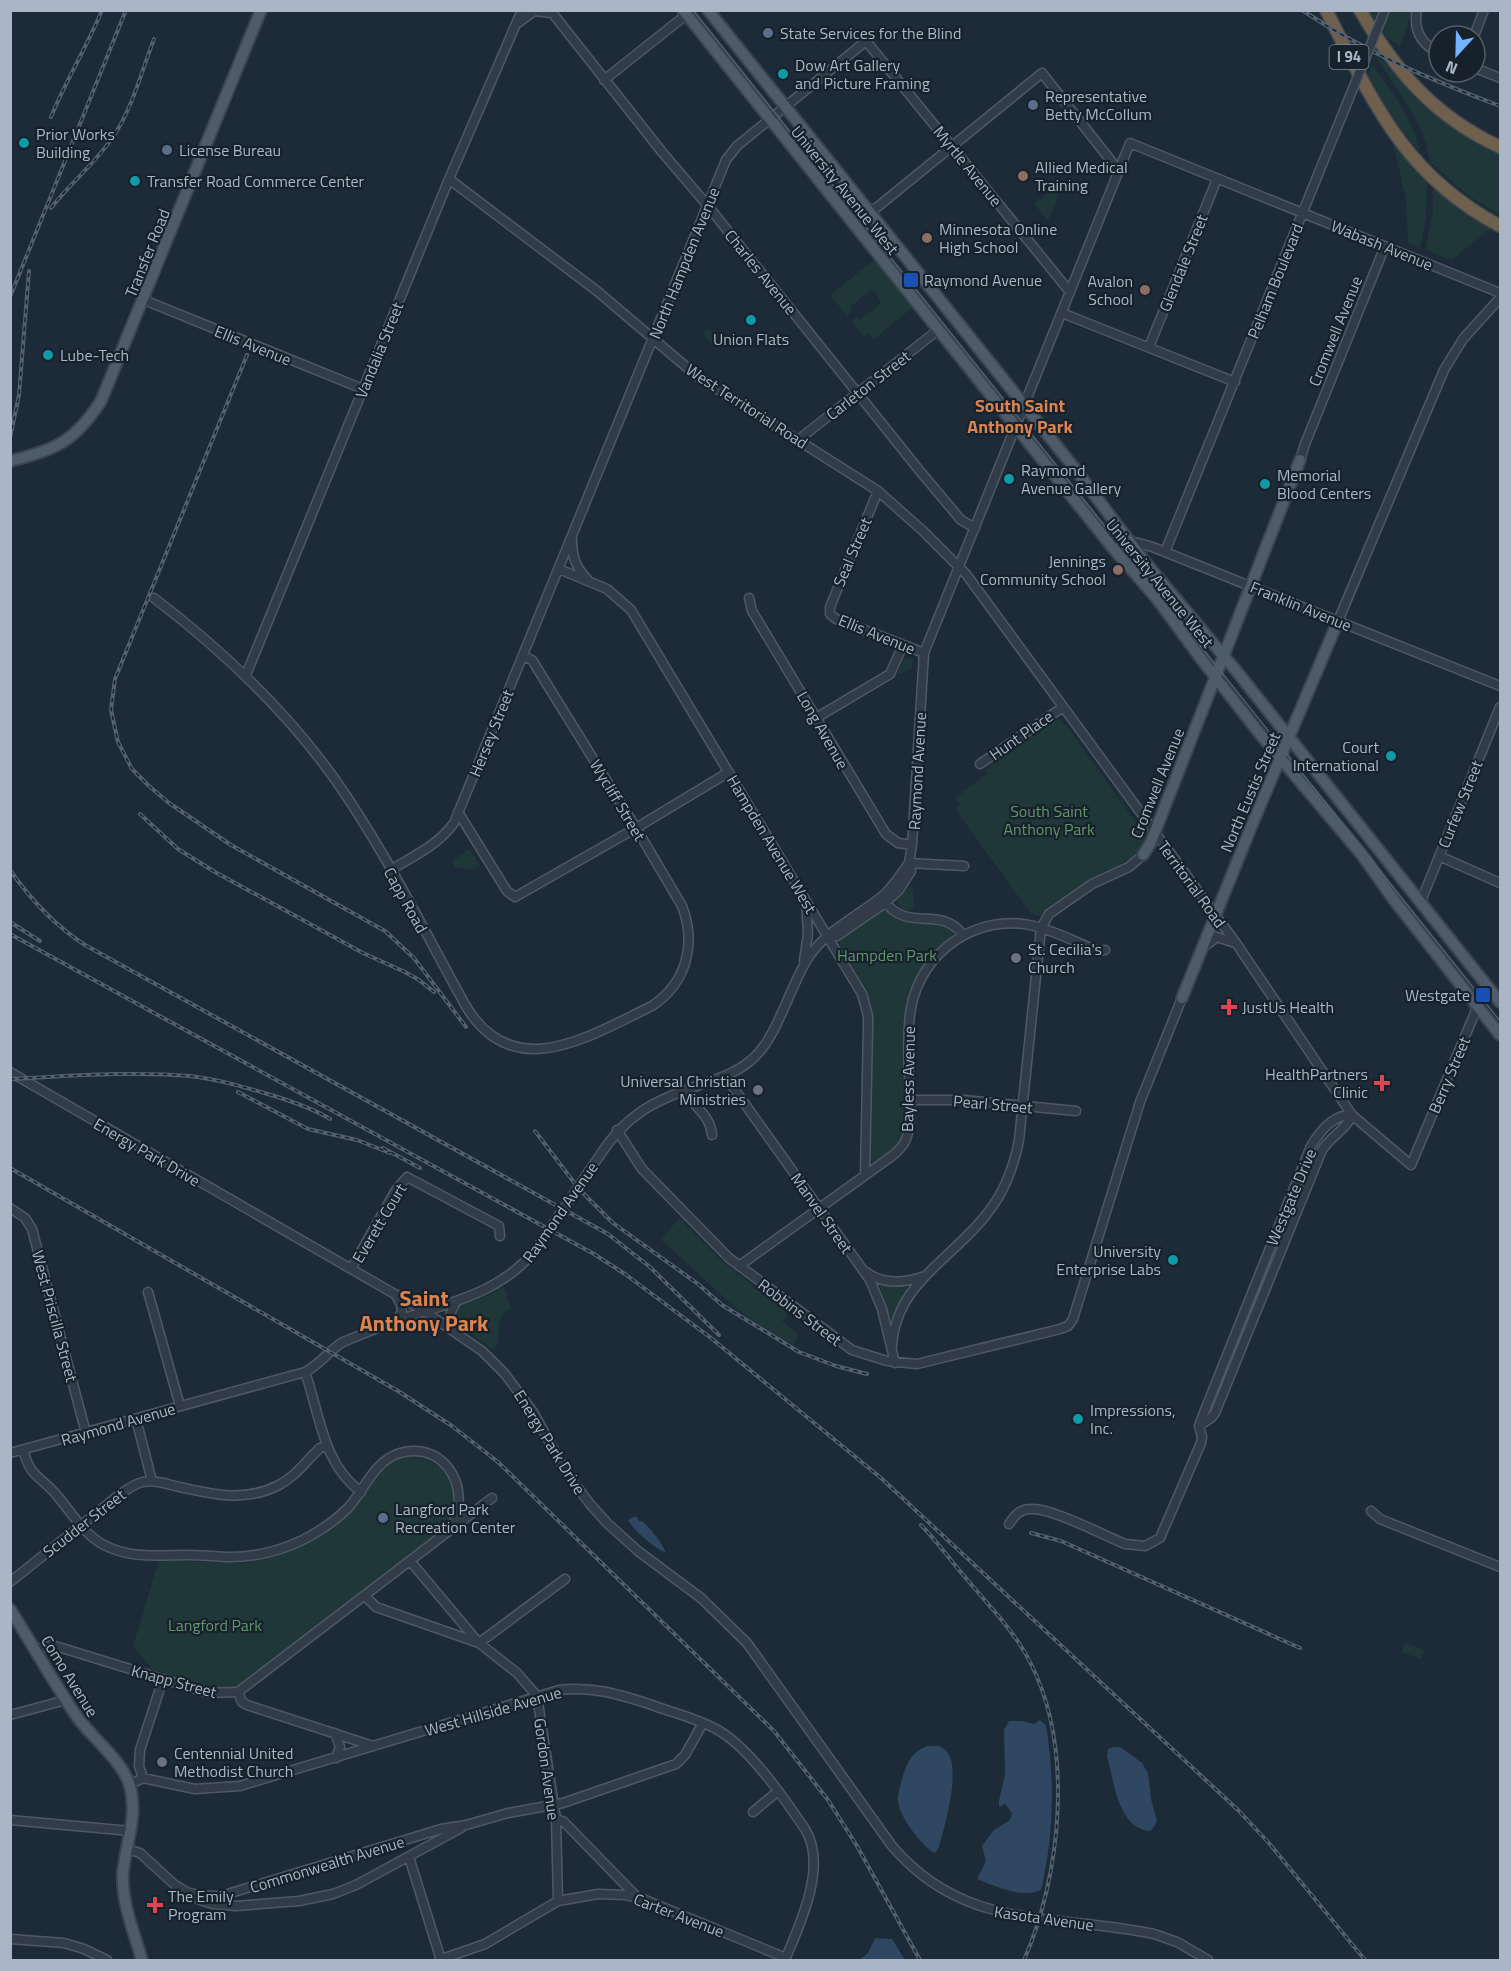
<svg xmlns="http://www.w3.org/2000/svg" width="1511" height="1971" viewBox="0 0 1511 1971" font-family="'Titillium Web',sans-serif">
	<rect width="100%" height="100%" fill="#1d2a38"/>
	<path fill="#1f3739" d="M 1369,11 L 1412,11 L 1400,47 L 1387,37 Z
		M 1377,58 C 1393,65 1403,86 1415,98 C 1440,121 1469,140 1500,155 L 1500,215 L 1470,197 L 1430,162 L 1425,140 L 1414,115 Z
		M 1372,65 C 1393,91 1413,119 1420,152 C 1399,128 1383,104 1368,76 Z
		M 1393,144 L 1427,182 L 1426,219 L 1420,248 L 1408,243 L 1406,199 Z
		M 1057,186 L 1058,197 L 1048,221 L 1034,204 Z
		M 1433,188 L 1457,207 L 1491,229 L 1467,247 L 1452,260 L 1425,250 L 1433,211 Z
		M 874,260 L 912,308 L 873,340 L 868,334 L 864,337 L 851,321 L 857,317 L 860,320 L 881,303 L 875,292 L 874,293 L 871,290 L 850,307 L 852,311 L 847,316 L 830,295 Z
		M 706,329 L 720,334 L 715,346 L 703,336 Z
		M 907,658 L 913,659 L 912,668 L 899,674 L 898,672 L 904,659 Z
		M 1059,719 L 1067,726 L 1145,835 C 1137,865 1109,870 1085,884 C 1071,893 1057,905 1043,915 L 1037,916 L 1031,914 L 955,809 L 960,805 L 955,798 L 988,773 L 985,770 L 1050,722 Z
		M 469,849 L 480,866 L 473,870 L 455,867 L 452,861 Z
		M 913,886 L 914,909 L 908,911 L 900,907 L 897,900 L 909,887 Z
		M 881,909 C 889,912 893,919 902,921 C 919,926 938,920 954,930 C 951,941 937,948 930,956 C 923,964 917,974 913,984 C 898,1014 905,1085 906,1121 C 904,1141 895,1155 875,1163 L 870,1158 L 873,1016 C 868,989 853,967 839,944 L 841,938 Z
		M 679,1218 L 723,1262 L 788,1314 L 782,1321 L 799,1335 L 793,1345 C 742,1321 703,1276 661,1240 Z
		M 879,1284 L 908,1287 L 891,1320 L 889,1320 Z
		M 504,1287 L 511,1309 C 489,1318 507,1339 492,1349 L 457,1323 L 453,1315 L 460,1305 L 486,1296 Z
		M 404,1457 C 448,1456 471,1493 444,1530 L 241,1686 L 228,1689 L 209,1689 L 174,1678 L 152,1669 L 133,1646 L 159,1560 C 184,1560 208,1563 233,1563 C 275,1563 321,1541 349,1511 C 367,1492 378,1465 404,1457 Z
		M 1405,1642 L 1424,1650 L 1421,1659 L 1401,1652 Z"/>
	<path fill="#2f4761" d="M 634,1517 L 637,1517 L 639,1521 L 642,1521 C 652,1530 661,1541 666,1553 C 652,1546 636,1533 628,1520 Z
		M 1040,1720 L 1046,1725 C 1055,1780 1054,1835 1041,1890 C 1022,1899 995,1886 977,1879 L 986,1861 L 982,1846 L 994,1830 L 1010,1820 L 1012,1813 L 1005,1804 L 999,1807 L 999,1801 L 1005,1774 L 1004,1730 L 1009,1721 L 1022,1721 L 1034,1724 Z
		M 927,1746 C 931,1746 937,1745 941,1747 C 966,1758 944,1827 939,1847 L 935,1853 C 923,1848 898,1815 898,1801 C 897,1795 900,1789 901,1783 C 906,1766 909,1753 927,1746 Z
		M 1114,1747 L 1120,1747 L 1130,1754 L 1142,1763 L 1148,1773 L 1151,1799 L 1157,1821 L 1154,1827 L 1150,1831 C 1118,1829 1114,1781 1107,1756 L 1108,1749 Z
		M 875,1938 L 892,1939 L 905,1960 L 859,1960 L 868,1953 Z"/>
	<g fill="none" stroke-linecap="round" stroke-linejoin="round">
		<defs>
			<path id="minor" d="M 550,10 L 662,152 L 708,206 L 919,470 L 961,520 L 975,528
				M 1417,10 C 1413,30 1421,44 1439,53
				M 518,23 L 534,11 L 552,13
				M 1474,36 L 1484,10
				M 1475,68 L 1500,78
				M 604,80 L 686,15
				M 449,179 L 597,291 L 697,376 L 878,491 L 923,531 L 966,574 L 1236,943 L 1352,1115 L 1411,1165 L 1487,984
				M 870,213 L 1042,73 L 1119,171
				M 144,300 L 363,389
				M 1062,313 L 1235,382
				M 1149,347 L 1217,179
				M 798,440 L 938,330
				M 1300,460 L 1305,444 L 1385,246
				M 878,491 L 830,607 L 830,614 L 836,619 L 924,653
				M 1101,534 C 1119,541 1137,541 1155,548 L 1500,686
				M 572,540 C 572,557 576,568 588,580
				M 1165,552 L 1345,108
				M 559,569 L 607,589 L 631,610 L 862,994 L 868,1016 L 868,1026 L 865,1175
				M 154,598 C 222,650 284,708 334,778 C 385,850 424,931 467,1008 C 515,1085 591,1035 652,1006 C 686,983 697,945 682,906 L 636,828 L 532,660 L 523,656
				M 749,598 L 752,611 L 886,834 L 898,843 L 912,845
				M 1338,621 L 1444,370 L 1463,339 L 1500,298
				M 246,675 L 449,179 L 522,10
				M 816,718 L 890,674 L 903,645
				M 980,764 L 1063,707
				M 458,812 L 507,891 L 515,897 L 636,828 L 729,772
				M 1439,856 L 1500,883
				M 909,863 L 964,866
				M 390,870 C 413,857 438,845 454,823 L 726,160 L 737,146 L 866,41 L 1070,292
				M 883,900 C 910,935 938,903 963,935
				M 1421,901 L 1500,707
				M 828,937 L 837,936 L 885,903 L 899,890 L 911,871 L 909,863 L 912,845 L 924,653 L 1130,143 L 1500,293
				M 1202,948 L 1217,937 L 1232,942
				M 804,961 L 808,933 L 806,902
				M 10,1072 L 424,1311 L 482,1351 L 505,1374 L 533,1412 L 566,1472 L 590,1504 L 607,1523 L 638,1551 L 701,1598 L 747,1643 L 892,1846 C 965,1932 1055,1913 1154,1934 L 1177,1942 L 1208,1960
				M 725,1076 L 870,1280 L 882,1309 L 895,1363
				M 685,1090 C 693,1108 710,1113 712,1135
				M 911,1100 L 964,1100 L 1076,1111
				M 617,1130 L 642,1169 L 729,1258 L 852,1350 L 887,1361 L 917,1364 L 1060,1329 L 1068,1326 L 1073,1319 L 1140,1102 L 1182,998
				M 600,1155 C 626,1115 653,1101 697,1086 C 715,1079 735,1074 750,1061 C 778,1039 789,986 810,955 C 828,930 857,916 880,898 C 893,888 900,875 909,863
				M 10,1208 L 25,1218 L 32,1229 L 86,1433
				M 739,1266 L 892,1156 C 906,1145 909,1136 910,1118 C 911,1083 905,1042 911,1008 C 921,952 977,912 1034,926 C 1056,931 1077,943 1098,951 L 1105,950
				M 351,1269 L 396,1190 L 407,1177 L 499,1226 L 500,1236
				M 866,1272 C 882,1284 903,1283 922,1277
				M 148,1292 L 180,1406
				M 456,1302 C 450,1314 445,1319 457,1329
				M 394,1323 L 402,1312 L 401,1305 L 396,1295
				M 892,1346 C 896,1283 951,1260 986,1215 C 1004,1193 1014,1167 1019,1140 L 1041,928 L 1049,914 L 1092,884 L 1129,867 L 1143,855
				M 305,1372 C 320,1414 322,1463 361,1492
				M 136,1419 L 152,1481
				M 1199,1426 L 1211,1418 L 1215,1413 L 1322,1150 C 1331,1136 1347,1129 1352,1115
				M 23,1450 C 31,1477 37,1474 54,1492 C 70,1510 83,1534 104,1545 C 130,1559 159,1555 188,1555 C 200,1555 212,1556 225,1557 C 254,1558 286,1550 312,1535 C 324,1528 337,1519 348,1508 C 365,1489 374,1461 400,1453 C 448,1440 475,1495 448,1532
				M 10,1453 L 305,1372 C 320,1365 329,1350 343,1342 C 370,1331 398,1319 426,1311 C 468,1298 508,1285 536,1249
				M 1371,1511 L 1380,1519 L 1500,1567
				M 1009,1524 C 1015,1515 1020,1509 1031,1509 C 1050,1507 1105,1536 1125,1544 L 1145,1546 L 1160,1538 L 1201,1443 L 1202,1437 L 1199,1426 L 1205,1410 L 1311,1146 C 1320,1131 1333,1114 1352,1115
				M 411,1562 L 478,1642
				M 10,1582 L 119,1495 C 126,1490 134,1484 143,1482 C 154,1480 164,1483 175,1486 C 211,1494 244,1503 279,1485 C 296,1476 306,1461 320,1448 L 326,1445
				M 365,1596 L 376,1607 L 479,1643 L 517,1673 L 537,1696 L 556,1819 L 558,1901
				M 479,1643 L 565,1579
				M 36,1650 L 52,1645 L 208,1693 L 238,1692 L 242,1702 L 247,1705 L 373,1746
				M 238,1692 L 492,1498
				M 10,1715 L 66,1700
				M 335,1733 L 340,1747 L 336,1758
				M 143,1778 L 139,1766 L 140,1750 L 163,1679
				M 129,1785 L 143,1778 L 195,1789 L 240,1786 L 559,1690 C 592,1686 618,1694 649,1704 C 670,1712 693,1717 714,1728 C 747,1744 784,1798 805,1829 C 828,1866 800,1924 785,1960
				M 753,1812 L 778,1791
				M 556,1819 L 564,1822 L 637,1897
				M 10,1820 L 131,1831
				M 127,1849 L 140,1853 L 175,1885 L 200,1900 L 213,1904 L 236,1906 L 299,1901 L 333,1894 L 356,1885 L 461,1828
				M 409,1857 L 441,1960
				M 186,1892 L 203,1896 L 221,1896 L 441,1829 L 466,1825 L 508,1813 L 563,1803 L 676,1764 L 685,1755 L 703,1723
				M 10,1939 L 64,1943 L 84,1949 L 107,1960
				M 439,1960 L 485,1944 L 558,1901 L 598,1894 L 625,1895 L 643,1899 L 786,1958"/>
			<path id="major" d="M 683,10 L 1112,547 L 1158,600 L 1202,660 L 1260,734 L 1362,855 L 1394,900 L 1500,1035
				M 708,10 L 1072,465 L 1145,562 L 1238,673 L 1500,1002
				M 10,461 C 56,450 75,441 101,401 L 261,10
				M 1143,855 L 1151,842 L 1300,460
				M 1182,998 L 1254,820 L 1338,621
				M 10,1609 C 32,1644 52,1680 75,1714 C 91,1738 121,1758 130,1786 C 138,1816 126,1843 123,1872 C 121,1902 134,1932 142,1960"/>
			<path id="highway" d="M 1326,10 C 1373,102 1404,175 1500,226
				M 1360,10 C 1396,72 1435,117 1500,147"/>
		</defs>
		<use href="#minor" stroke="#4e5966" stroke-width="11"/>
		<use href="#major" stroke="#3a4551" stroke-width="14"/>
		<use href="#highway" stroke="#3c4652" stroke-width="15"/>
		<use href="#minor" stroke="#313c48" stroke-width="8"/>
		<use href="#major" stroke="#4e5b69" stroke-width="10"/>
		<use href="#highway" stroke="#6f604d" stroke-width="12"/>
		<path stroke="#526070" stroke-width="1.5" d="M 693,10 L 1500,1021"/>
		<defs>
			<path id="rail" d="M 1302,10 C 1363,51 1431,80 1500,106
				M 51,117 C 66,80 87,47 102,10
				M 51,208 C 71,182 97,162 115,134 C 133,106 142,70 154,39
				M 10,297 L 126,10
				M 247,355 L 115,679 L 111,710 L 118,742 L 132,769 L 149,786 L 169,803 L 231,845 L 385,931 L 414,958 L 466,1027
				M 10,438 L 19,395 L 29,271
				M 140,814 L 178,849 L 215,872 L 363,953 L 405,972 L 419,980 L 434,992
				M 10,870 C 31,900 54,925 85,945 L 608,1234 L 650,1267 L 719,1335
				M 10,922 L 40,941
				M 10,934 L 594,1254 L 625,1274 L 711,1338 L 881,1478 L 1238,1810 L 1268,1842 L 1365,1960
				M 10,1079 C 70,1076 131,1071 190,1076 C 217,1079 244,1087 271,1095 C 291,1101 312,1108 330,1119
				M 238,1092 L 308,1129 L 357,1140 L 390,1153
				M 535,1131 L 579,1189 L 613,1223 L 698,1284 L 722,1305 L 799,1352 L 836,1366 L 867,1374
				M 383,1148 L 420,1168
				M 10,1168 L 398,1391 L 452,1426 L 498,1462 L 774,1731 L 828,1800 L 857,1846 L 920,1960
				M 921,1525 C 937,1541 950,1560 965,1577 C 988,1605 1015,1631 1031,1664 C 1074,1749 1061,1876 1024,1960
				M 1031,1533 L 1061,1541 L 1300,1648"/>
		</defs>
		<use href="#rail" stroke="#526070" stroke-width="4"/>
		<use href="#rail" stroke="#17212c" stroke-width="1.5" stroke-dasharray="4.5" stroke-linecap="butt"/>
		<defs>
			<path id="minor-bridge" d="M 1345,108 L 1385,10
				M 536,1249 L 600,1155"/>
		</defs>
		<use href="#minor-bridge" stroke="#4e5966" stroke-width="11" stroke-linecap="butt"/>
		<use href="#minor-bridge" stroke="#313c48" stroke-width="8"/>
	</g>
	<g fill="#5c6f8a" stroke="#17212c" stroke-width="2">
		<circle cx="768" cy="33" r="6"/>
		<circle cx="1033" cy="105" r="6"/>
		<circle cx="167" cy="150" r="6"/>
		<circle cx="383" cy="1518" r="6"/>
	</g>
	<g fill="#0f9aa8" stroke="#17212c" stroke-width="2">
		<circle cx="783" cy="74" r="6"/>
		<circle cx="24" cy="143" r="6"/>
		<circle cx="135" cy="181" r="6"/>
		<circle cx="751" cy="320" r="6"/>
		<circle cx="48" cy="355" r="6"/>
		<circle cx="1009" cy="479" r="6"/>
		<circle cx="1265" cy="484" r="6"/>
		<circle cx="1391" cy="756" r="6"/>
		<circle cx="1173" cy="1260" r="6"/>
		<circle cx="1078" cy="1419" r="6"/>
	</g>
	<g fill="#8d6e63" stroke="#17212c" stroke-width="2">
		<circle cx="1023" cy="176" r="6"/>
		<circle cx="927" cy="238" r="6"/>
		<circle cx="1145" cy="290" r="6"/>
		<circle cx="1118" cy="570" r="6"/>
	</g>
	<g fill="#1a4fb4" stroke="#17212c" stroke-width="2">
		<rect x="903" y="272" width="16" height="16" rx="3"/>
		<rect x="1475" y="987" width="16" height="16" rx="3"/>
	</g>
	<g fill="#6b7280" stroke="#17212c" stroke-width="2">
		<circle cx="1016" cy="958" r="6"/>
		<circle cx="758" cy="1090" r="6"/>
		<circle cx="162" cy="1762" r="6"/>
	</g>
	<g fill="#e0444e" stroke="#17212c" stroke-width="2">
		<path d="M1226 998h6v6h6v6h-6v6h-6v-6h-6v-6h6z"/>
		<path d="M1379 1074h6v6h6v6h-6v6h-6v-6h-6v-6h6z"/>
		<path d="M152 1896h6v6h6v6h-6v6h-6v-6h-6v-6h6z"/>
	</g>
	<g text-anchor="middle" stroke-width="4.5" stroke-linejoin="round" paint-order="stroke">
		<rect fill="#17212c" stroke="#7e8997" stroke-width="1.5" x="1329.5" y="45" width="39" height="24" rx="4.5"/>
		<g font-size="15" font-weight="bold" fill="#aab6c5">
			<text x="1349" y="62">I 94</text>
		</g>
		<g font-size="16" fill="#aab6c5" stroke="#17212c" text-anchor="start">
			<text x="780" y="39">State Services for the Blind</text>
			<text x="795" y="71">Dow Art Gallery<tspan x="795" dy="18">and Picture Framing</tspan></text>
			<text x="1045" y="102">Representative<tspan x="1045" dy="18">Betty McCollum</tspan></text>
			<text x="36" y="140">Prior Works<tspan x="36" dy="18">Building</tspan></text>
			<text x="179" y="156">License Bureau</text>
			<text x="1035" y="173">Allied Medical<tspan x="1035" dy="18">Training</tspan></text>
			<text x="147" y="187">Transfer Road Commerce Center</text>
			<text x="939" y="235">Minnesota Online<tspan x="939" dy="18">High School</tspan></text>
			<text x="924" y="286">Raymond Avenue</text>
			<text x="1133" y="287" text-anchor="end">Avalon<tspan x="1133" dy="18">School</tspan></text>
			<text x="751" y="345" text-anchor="middle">Union Flats</text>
			<text x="60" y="361">Lube-Tech</text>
			<text x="1021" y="476">Raymond<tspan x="1021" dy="18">Avenue Gallery</tspan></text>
			<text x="1277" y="481">Memorial<tspan x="1277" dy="18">Blood Centers</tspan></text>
			<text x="1106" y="567" text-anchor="end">Jennings<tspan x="1106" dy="18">Community School</tspan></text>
			<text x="1379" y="753" text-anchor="end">Court<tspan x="1379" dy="18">International</tspan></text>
			<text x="1028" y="955">St. Cecilia's<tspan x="1028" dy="18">Church</tspan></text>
			<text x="1470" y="1001" text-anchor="end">Westgate</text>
			<text x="1242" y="1013">JustUs Health</text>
			<text x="1368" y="1080" text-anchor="end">HealthPartners<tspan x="1368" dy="18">Clinic</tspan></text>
			<text x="746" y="1087" text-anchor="end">Universal Christian<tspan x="746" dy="18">Ministries</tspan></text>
			<text x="1161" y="1257" text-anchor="end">University<tspan x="1161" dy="18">Enterprise Labs</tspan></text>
			<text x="1090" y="1416">Impressions,<tspan x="1090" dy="18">Inc.</tspan></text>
			<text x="395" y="1515">Langford Park<tspan x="395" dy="18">Recreation Center</tspan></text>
			<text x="174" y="1759">Centennial United<tspan x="174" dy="18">Methodist Church</tspan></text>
			<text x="168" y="1902">The Emily<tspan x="168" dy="18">Program</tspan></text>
		</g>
		<g font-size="16" fill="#aab6c5" stroke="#17212c">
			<text transform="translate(968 166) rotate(51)" y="6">Myrtle Avenue</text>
			<text transform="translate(845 190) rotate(51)" y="6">University Avenue West</text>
			<text transform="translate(1382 245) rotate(22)" y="6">Wabash Avenue</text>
			<text transform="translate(147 253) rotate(-68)" y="6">Transfer Road</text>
			<text transform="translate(684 263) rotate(-68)" y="6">North Hampden Avenue</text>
			<text transform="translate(1183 263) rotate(-68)" y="6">Glendale Street</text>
			<text transform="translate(761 272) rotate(51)" y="6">Charles Avenue</text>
			<text transform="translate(1275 281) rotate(-68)" y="6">Pelham Boulevard</text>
			<text transform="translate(1335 331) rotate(-68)" y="6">Cromwell Avenue</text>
			<text transform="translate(253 345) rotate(22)" y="6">Ellis Avenue</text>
			<text transform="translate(379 350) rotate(-68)" y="6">Vandalia Street</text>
			<text transform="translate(868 385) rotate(-38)" y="6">Carleton Street</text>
			<text transform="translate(747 406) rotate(33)" y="6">West Territorial Road</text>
			<text transform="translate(852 552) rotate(-67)" y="6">Seal Street</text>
			<text transform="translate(1160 583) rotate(51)" y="6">University Avenue West</text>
			<text transform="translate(1301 606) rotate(22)" y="6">Franklin Avenue</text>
			<text transform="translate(877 634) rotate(22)" y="6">Ellis Avenue</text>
			<text transform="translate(823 730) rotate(60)" y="6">Long Avenue</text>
			<text transform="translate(491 733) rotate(-68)" y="6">Hersey Street</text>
			<text transform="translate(1021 735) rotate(-35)" y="6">Hunt Place</text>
			<text transform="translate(917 771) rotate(-87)" y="6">Raymond Avenue</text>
			<text transform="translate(1157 783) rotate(-68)" y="6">Cromwell Avenue</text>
			<text transform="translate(1250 792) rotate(-67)" y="6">North Eustis Street</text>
			<text transform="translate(618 800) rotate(59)" y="6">Wycliff Street</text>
			<text transform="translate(1460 804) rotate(-68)" y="6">Curfew Street</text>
			<text transform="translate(772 844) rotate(59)" y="6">Hampden Avenue West</text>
			<text transform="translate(1192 884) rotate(54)" y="6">Territorial Road</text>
			<text transform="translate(406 900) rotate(61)" y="6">Capp Road</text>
			<text transform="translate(1449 1075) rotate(-67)" y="6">Berry Street</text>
			<text transform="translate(908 1079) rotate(-89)" y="6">Bayless Avenue</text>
			<text transform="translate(993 1104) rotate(5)" y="6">Pearl Street</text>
			<text transform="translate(147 1152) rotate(30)" y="6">Energy Park Drive</text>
			<text transform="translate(1291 1197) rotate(-67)" y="6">Westgate Drive</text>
			<text transform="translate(560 1212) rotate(-55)" y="6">Raymond Avenue</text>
			<text transform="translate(822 1213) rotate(55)" y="6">Manvel Street</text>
			<text transform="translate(379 1223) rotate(-59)" y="6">Everett Court</text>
			<text transform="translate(800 1312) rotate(37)" y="6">Robbins Street</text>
			<text transform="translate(55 1316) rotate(75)" y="6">West Priscilla Street</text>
			<text transform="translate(118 1424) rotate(-16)" y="6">Raymond Avenue</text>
			<text transform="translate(550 1442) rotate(58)" y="6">Energy Park Drive</text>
			<text transform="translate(84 1523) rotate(-38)" y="6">Scudder Street</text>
			<text transform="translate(70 1676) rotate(58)" y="6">Como Avenue</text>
			<text transform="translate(174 1681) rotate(15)" y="6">Knapp Street</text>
			<text transform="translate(493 1711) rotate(-16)" y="6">West Hillside Avenue</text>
			<text transform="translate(547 1769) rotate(82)" y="6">Gordon Avenue</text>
			<text transform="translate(327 1864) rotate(-17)" y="6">Commonwealth Avenue</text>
			<text transform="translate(679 1915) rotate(21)" y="6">Carter Avenue</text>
			<text transform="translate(1044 1918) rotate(8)" y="6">Kasota Avenue</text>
		</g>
		<g font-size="16" fill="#60976a" stroke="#17212c">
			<text x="1049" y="817">South Saint<tspan x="1049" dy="18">Anthony Park</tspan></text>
			<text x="887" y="961">Hampden Park</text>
			<text x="215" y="1631">Langford Park</text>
		</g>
		<g font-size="18" font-weight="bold" fill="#dd844e" stroke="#17212c">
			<text x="1020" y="412">South Saint<tspan x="1020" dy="21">Anthony Park</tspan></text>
		</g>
		<g font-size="22" font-weight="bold" fill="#dd844e" stroke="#17212c">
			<text x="424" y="1306">Saint<tspan x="424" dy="25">Anthony Park</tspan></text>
		</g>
	</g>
	<rect width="1511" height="1971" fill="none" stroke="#aab6c5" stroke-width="24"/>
	<g transform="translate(1457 54) rotate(202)"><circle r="28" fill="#17212c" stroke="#525d69" stroke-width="1.5"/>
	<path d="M0-4.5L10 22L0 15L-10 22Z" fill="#76b3ff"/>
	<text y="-9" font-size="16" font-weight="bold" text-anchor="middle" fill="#aab6c5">N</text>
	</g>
</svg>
